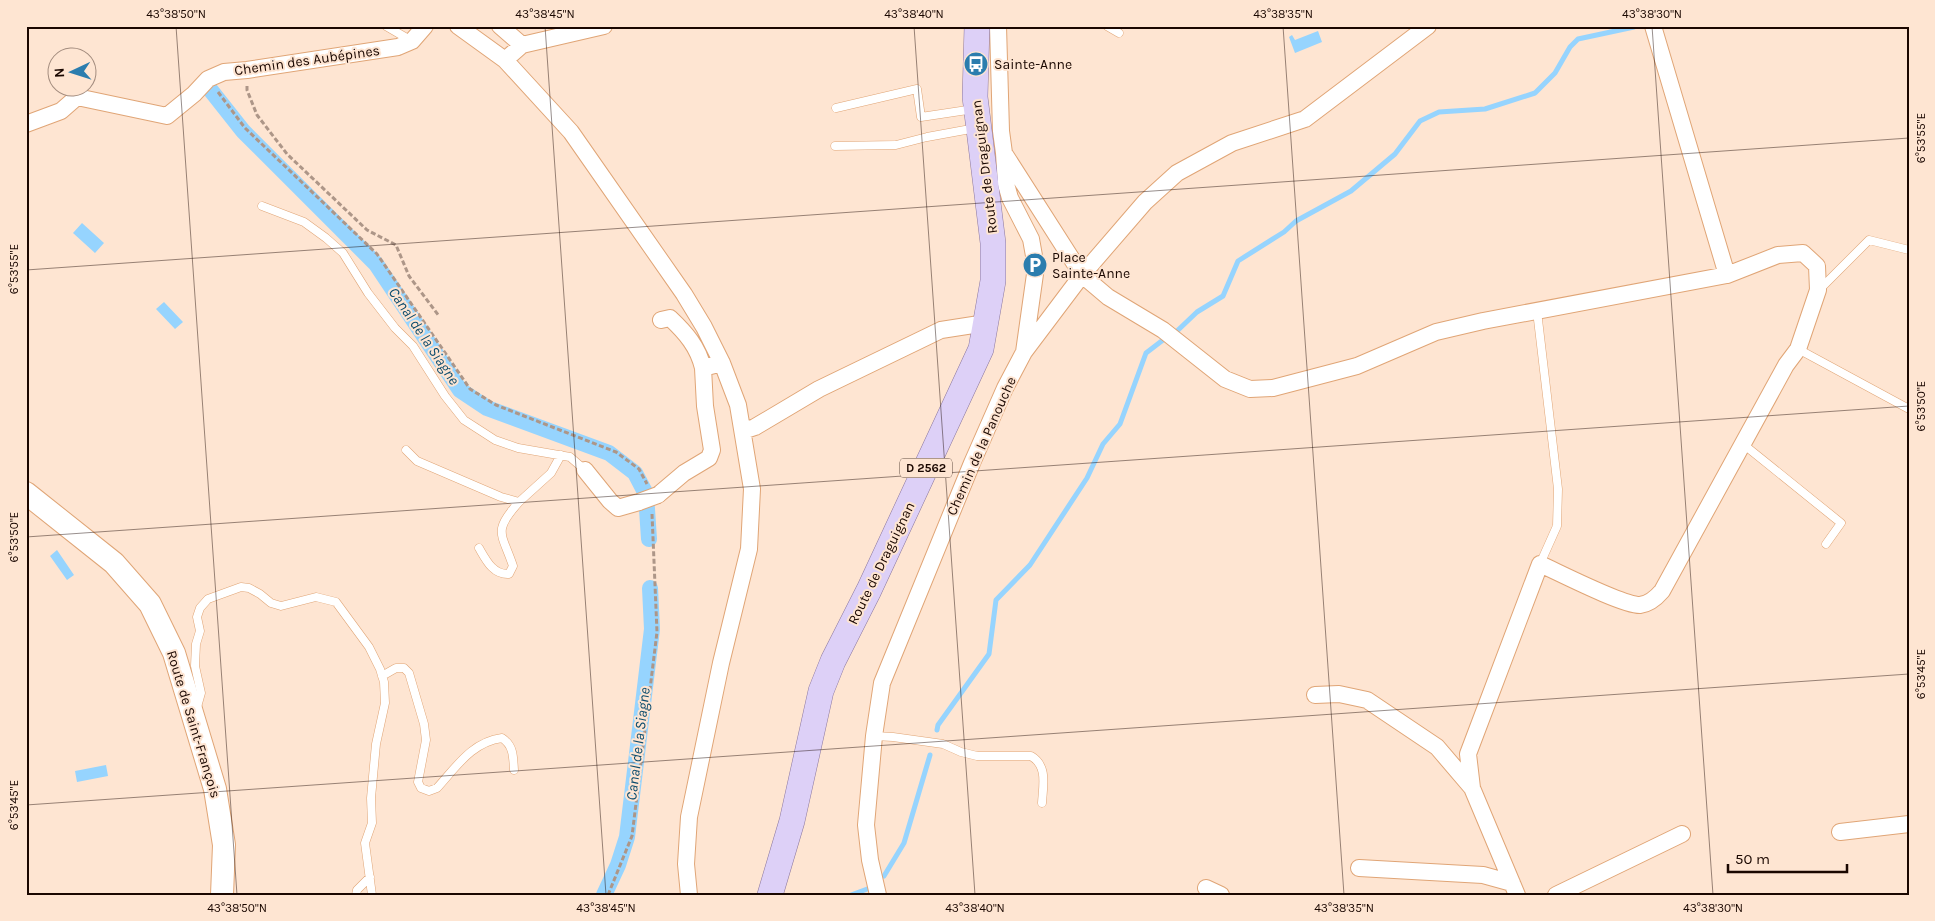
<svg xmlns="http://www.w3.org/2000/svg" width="1935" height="921" viewBox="0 0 1935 921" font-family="Karla,sans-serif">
	<rect width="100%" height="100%" fill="#fee5d2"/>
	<path fill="#96d4fe" d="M 1318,31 L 1322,42 L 1295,53 L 1289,37 L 1292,35 L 1295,40 Z
		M 82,223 L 104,243 L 95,253 L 73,233 Z
		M 164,302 L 183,322 L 175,329 L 156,309 Z
		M 57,550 L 74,575 L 67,580 L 50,556 Z
		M 106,765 L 108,776 L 77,782 L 75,771 Z"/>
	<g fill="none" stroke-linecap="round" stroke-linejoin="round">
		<path stroke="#96d4fe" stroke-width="5" d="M 1176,332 L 1197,312 L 1223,296 L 1238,261 L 1284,232 L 1296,221 L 1351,191 L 1395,154 L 1420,121 L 1439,112 L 1485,109 L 1535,93 L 1555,73 L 1570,47 L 1578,39 L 1634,27
			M 937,730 L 938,725 L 989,654 L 996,600 L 1030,565 L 1087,478 L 1103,444 L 1120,424 L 1146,353 L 1163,340
			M 884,876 L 904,843 L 930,755
			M 851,895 L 870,888"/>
		<path stroke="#96d4fe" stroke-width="16" d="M 209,88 L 243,131 L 376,264 L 460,390 L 487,408 L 609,453 L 635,473 L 646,494 L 649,539
			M 604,895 L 618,865 L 627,837 L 652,629 L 650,588"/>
		<defs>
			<path id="lane" d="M 386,26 L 410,40
				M 1107,26 L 1119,33
				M 836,108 L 917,89 L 921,117 L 974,109
				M 835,146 L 896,145 L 927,137 L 976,128
				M 262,206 L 304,222 L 326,238 L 343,253 L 368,293 L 395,328 L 413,346 L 445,396 L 464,420 L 495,440 L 518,448 L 570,457 L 585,470
				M 1820,289 L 1869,240 L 1909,250
				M 1537,311 L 1558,489 L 1557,526 L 1540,564
				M 1798,349 L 1909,409
				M 1743,444 L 1841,523 L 1826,544
				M 406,450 L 417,461 L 501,497 L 519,502 L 551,473 L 561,455
				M 479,548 C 486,560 493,575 509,574 L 513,566 C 502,533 492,532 519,502
				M 382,676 L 396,668 L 404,668 L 409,673 L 424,724 L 426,740 L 418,782 L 421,788 L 429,791 L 437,788 C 457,766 472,742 502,738 C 514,746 513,757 514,770
				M 197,707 L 201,693 L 195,666 L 196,644 L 200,631 L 197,617 L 200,608 L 208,599 L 241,587 L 249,588 L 260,594 L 271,603 L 281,606 L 316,597 L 336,602 L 369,647 L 380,669 L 384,682 L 385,703 L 376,744 L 371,798 L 372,823 L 365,843 L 372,895
				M 874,736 L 893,737 L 943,744 L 961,752 L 977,756 L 1031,756 C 1048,766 1043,785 1042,803
				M 356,895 L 357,890 L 370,877"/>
			<path id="street" d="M 458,26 L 505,60 L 571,132 L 684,294 L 704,327 L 722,363 L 738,405 L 752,489 L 749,549 L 721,663 L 689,817 L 686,864 L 689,895
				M 500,26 L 522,45
				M 998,26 L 1001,131 L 1004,153 L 1082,275 L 1108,297 L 1163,330 L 1225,379 L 1250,389 L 1273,388 L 1357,366 L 1436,332 L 1483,321 L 1727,275 L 1778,255 L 1803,253 L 1817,266 L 1818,290 L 1798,349 L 1786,365 L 1662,591 C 1656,598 1649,604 1640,605 C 1622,605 1560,573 1540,564 L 1468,754 L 1472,788
				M 1653,26 L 1727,275
				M 505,60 L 522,45 L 604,26
				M 26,124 L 61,111 L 77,97 L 167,116 L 194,94 L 208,79 L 224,72 L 247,70 L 398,47 L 412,41 L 425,26
				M 1004,153 L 1006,184 L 1010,198 L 1031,239 L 1036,267 L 1024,352
				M 661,320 L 670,318 C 686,333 698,347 703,368
				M 743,431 L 755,427 L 819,389 L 941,330 L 986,323
				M 585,470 L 610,501 L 618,508 L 639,502
				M 658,495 L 684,473 L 709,458 L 712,450 L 705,406 L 703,368 L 722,363
				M 1315,695 L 1339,694 L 1367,700 L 1437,747 L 1472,788 L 1517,895
				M 1840,832 L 1909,824
				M 1359,868 L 1483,875 L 1512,883
				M 1206,888 L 1221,895
				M 878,895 L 870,860 L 866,825 L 874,736 L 882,683 L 972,463 L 1005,388 L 1024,352 L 1082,275 L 1145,202 L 1177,173 L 1232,143 L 1305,119 L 1428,26
				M 1556,895 L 1682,834"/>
			<path id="secondary" d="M 26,493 L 114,563 L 150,604 L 174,653 L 215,789 L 224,845 L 222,895"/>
			<path id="primary" d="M 770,895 L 792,821 L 821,691 L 833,661 L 869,590 L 981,349 L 993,281 L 993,243 L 975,97 L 977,26"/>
		</defs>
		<use href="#lane" stroke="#e0a576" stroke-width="9"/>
		<use href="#street" stroke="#e0a576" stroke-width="18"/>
		<use href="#secondary" stroke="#e0a576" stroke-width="24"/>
		<use href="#primary" stroke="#8a769d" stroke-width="26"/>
		<path stroke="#ad9688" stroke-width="3" stroke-dasharray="5 2.5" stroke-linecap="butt" d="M 247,86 L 247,90 L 257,115 L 287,154 L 367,230 L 396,245 L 409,276 L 439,316
			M 218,92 L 245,128 L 377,254 L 470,389 L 496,405 L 616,452 L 639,469 L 647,484
			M 608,895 L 632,836 L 657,632 L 652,514"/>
		<use href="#lane" stroke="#fff" stroke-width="8"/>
		<use href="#street" stroke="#fff" stroke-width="16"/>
		<use href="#secondary" stroke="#fff" stroke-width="22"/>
		<use href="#primary" stroke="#ddd0f7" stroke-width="25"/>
		<defs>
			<path id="street-bridge" d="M 639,502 L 658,495"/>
		</defs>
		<use href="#street-bridge" stroke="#e0a576" stroke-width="18" stroke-linecap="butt"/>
		<use href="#street-bridge" stroke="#fff" stroke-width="16"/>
	</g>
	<path fill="none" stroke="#1a0700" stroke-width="1" stroke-opacity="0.45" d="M 176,26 L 237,895M 545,26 L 606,895M 914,26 L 975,895M 1283,26 L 1344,895M 1652,26 L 1713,895M 26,270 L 1909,138M 26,537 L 1909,406M 26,805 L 1909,674"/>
	<defs>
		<symbol id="bus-disc" viewBox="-11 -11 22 22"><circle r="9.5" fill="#2b7dae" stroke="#fee5d2"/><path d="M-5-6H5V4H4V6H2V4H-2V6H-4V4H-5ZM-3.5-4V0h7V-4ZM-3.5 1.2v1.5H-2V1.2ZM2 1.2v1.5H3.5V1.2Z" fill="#fff"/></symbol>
		<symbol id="parking-disc" viewBox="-11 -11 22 22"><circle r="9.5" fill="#2b7dae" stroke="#fee5d2"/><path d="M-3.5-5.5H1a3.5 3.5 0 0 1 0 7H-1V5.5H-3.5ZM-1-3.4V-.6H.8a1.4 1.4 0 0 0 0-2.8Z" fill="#fff"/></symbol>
	</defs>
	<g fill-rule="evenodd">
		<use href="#bus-disc" x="962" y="50" width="28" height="28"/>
		<use href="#parking-disc" x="1021" y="251" width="28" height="28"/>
	</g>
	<g text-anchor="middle" stroke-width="4" stroke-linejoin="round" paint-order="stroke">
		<rect fill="#fee5d2" stroke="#5e4a3f" stroke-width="1" x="900" y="458.5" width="52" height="19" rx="4"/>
		<g font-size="12" font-weight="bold" fill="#1a0700">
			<text x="926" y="472">D 2562</text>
		</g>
		<g font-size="14" fill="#1a0700" stroke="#fee5d2">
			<text transform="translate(307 60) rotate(-8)" y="5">Chemin des Aubépines</text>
			<text transform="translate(984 167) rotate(-97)" y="5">Route de Draguignan</text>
			<text transform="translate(981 446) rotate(-66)" y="5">Chemin de la Panouche</text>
			<text transform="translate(881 563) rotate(-64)" y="5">Route de Draguignan</text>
			<text transform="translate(194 724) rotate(73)" y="5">Route de Saint-François</text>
		</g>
		<g font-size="14" fill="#1a0700" stroke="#fee5d2" text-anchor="start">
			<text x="994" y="69">Sainte-Anne</text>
			<text x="1052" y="262">Place<tspan x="1052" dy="16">Sainte-Anne</tspan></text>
		</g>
		<g font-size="15" font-style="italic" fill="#0a4b6d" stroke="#fee5d2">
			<text transform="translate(424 336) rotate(56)" y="5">Canal de la Siagne</text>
			<text transform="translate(638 744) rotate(-83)" y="5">Canal de la Siagne</text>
		</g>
	</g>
	<rect width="1935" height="921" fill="none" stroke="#fee5d2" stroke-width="55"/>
	<g transform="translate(72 72) rotate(266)"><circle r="24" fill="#fee5d2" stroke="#a38c7e"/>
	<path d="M0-4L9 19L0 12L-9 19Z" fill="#2b7dae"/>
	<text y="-8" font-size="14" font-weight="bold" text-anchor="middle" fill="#1a0700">N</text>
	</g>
	<path d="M1728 864v8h119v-8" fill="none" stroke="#1a0700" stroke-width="2.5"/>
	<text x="1735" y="864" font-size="15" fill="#1a0700" stroke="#fee5d2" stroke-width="4" paint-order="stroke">50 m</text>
	<rect x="28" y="28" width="1880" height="866" fill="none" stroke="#1a0700" stroke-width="2"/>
	<g font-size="12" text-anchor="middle" fill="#1a0700">
		<text x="176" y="18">43°38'50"N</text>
		<text x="545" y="18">43°38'45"N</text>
		<text x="914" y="18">43°38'40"N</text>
		<text x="1283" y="18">43°38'35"N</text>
		<text x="1652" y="18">43°38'30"N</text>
		<text transform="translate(1921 138) rotate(-90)" y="4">6°53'55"E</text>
		<text transform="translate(14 269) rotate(-90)" y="4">6°53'55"E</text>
		<text transform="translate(1921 406) rotate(-90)" y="4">6°53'50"E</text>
		<text transform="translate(14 537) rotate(-90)" y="4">6°53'50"E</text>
		<text transform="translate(1921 674) rotate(-90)" y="4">6°53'45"E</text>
		<text transform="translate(14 805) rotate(-90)" y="4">6°53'45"E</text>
		<text x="237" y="912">43°38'50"N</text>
		<text x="606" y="912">43°38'45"N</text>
		<text x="975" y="912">43°38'40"N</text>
		<text x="1344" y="912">43°38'35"N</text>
		<text x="1713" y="912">43°38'30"N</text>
	</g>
</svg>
